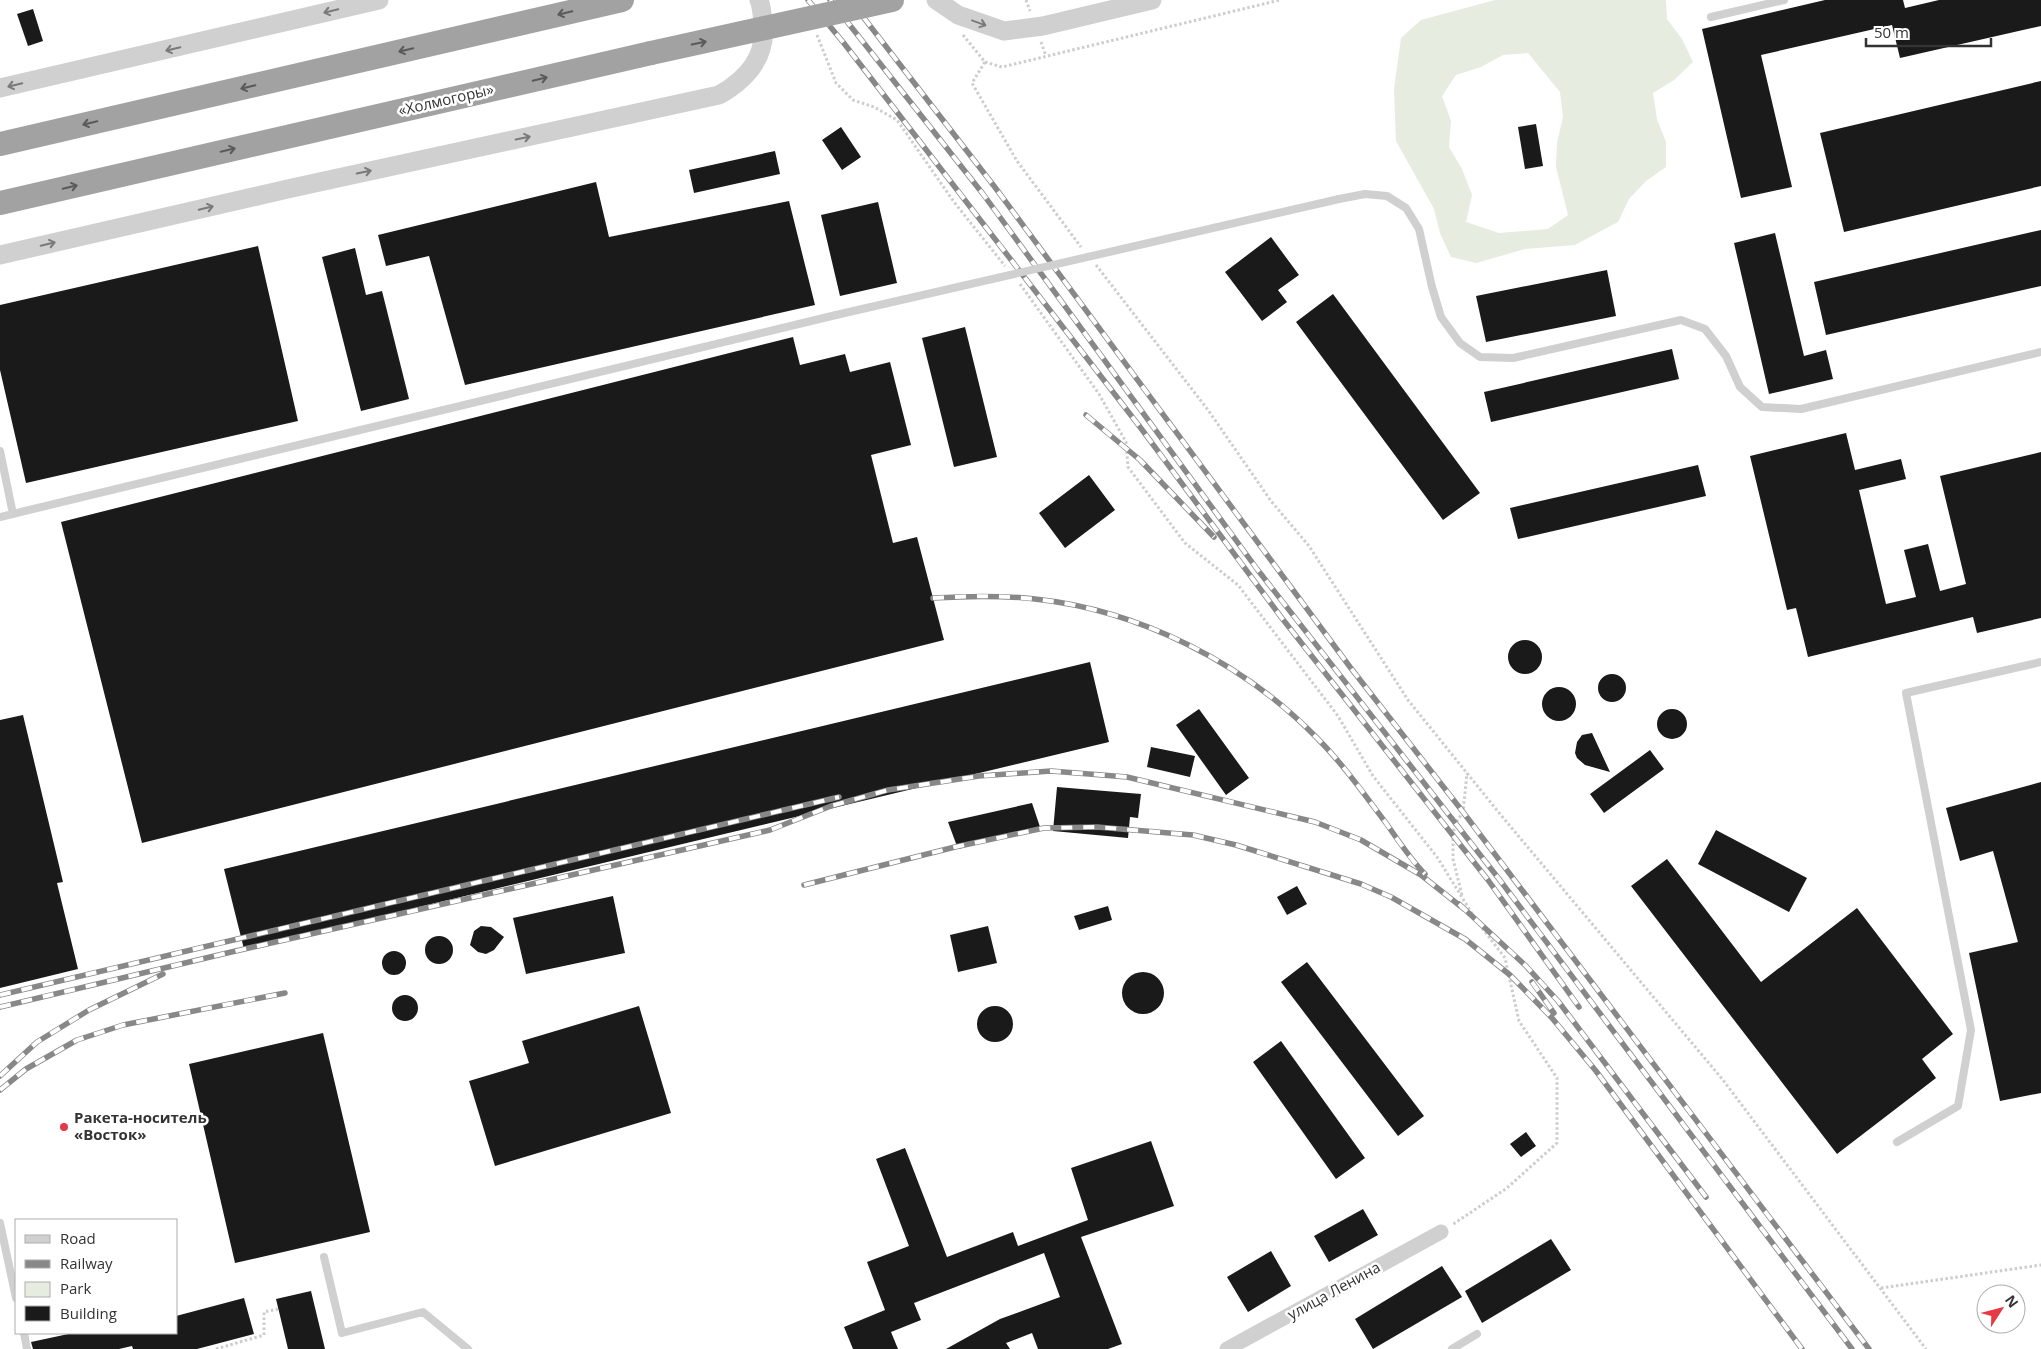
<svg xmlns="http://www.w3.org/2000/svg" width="2041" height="1349" viewBox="0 0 2041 1349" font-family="'Open Sans',sans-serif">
	<rect width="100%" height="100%" fill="#fff"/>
	<path fill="#e6ecdf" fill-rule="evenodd" d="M 1495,0 L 1666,0 L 1667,19 L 1682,39 L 1693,62 L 1674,80 L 1653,93 L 1657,119 L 1666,142 L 1666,167 L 1646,181 L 1629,199 L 1618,222 L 1575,245 L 1525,249 L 1476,263 L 1451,257 L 1440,233 L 1434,209 L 1396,141 L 1394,89 L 1401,38 L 1421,20 ZM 1528,53 L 1560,92 L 1563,117 L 1557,143 L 1556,167 L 1568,215 L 1548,229 L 1499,233 L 1466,222 L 1472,195 L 1462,169 L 1449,147 L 1451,121 L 1442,96 L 1456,75 L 1481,67 L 1503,55 Z"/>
	<path fill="#1a1a1a" d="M 1825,0 L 1903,0 L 1905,8 L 1939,0 L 2041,0 L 2041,26 L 1900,58 L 1892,25 L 1761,55 L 1792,187 L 1741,198 L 1702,29 Z
		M 33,9 L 43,41 L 28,46 L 17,14 Z
		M 2041,81 L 2041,186 L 1844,232 L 1820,133 Z
		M 1536,124 L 1543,166 L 1525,169 L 1518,127 Z
		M 841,127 L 861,157 L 842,170 L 822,140 Z
		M 775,151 L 780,174 L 694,193 L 689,170 Z
		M 596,182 L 609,237 L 789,201 L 815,305 L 465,385 L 429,256 L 386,266 L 378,235 Z
		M 878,202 L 897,283 L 840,296 L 821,215 Z
		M 2041,230 L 2041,286 L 1826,335 L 1814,282 Z
		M 1775,233 L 1804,356 L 1826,350 L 1833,379 L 1769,394 L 1734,243 Z
		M 1271,237 L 1299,275 L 1278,290 L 1287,302 L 1262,321 L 1225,272 Z
		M 258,246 L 298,421 L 26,483 L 0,370 L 0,305 Z
		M 355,248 L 366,295 L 382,291 L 409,399 L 361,411 L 322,257 Z
		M 1607,270 L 1616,316 L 1486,342 L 1476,296 Z
		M 1333,294 L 1480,493 L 1443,520 L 1296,322 Z
		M 965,327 L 997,457 L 954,467 L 922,338 Z
		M 793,337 L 800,365 L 845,354 L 850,372 L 890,362 L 911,445 L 871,455 L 893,543 L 917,537 L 944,640 L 142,843 L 61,522 Z
		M 1672,349 L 1679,379 L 1491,422 L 1484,392 Z
		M 1846,433 L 1855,470 L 1901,459 L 1906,479 L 1859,490 L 1886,604 L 1916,597 L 1904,550 L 1928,544 L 1940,591 L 1966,584 L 1940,476 L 2041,452 L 2041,618 L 1977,633 L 1973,617 L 1808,657 L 1796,608 L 1787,610 L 1750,456 Z
		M 1698,465 L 1706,496 L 1518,539 L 1510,508 Z
		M 1089,475 L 1115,510 L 1065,548 L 1039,513 Z
		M1508 657a17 17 0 1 1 34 0a17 17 0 1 1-34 0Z
		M 1090,662 L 1109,742 L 244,949 L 224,869 Z
		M1598 688a14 14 0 1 1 28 0a14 14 0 1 1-28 0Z
		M1542 704a17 17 0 1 1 34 0a17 17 0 1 1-34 0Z
		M1657 724a15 15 0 1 1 30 0a15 15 0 1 1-30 0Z
		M 1199,709 L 1249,778 L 1226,795 L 1176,725 Z
		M 23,715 L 63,882 L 57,883 L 78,969 L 0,988 L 0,720 Z
		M 1592,733 L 1610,772 L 1585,765 L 1577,758 L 1575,753 L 1577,742 L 1582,735 Z
		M 1151,747 L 1195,756 L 1190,777 L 1147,767 Z
		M 1650,750 L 1664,769 L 1604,813 L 1590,794 Z
		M 2041,782 L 2041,1093 L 2000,1101 L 1969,953 L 2018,942 L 1993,851 L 1960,861 L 1946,808 Z
		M 1057,787 L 1141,794 L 1138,818 L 1130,817 L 1128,838 L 1053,831 Z
		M 1032,803 L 1040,827 L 958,849 L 948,822 Z
		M 1716,830 L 1807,878 L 1789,912 L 1698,864 Z
		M 1667,859 L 1761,982 L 1857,908 L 1953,1034 L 1922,1059 L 1936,1078 L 1837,1154 L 1631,886 Z
		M 1297,886 L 1307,904 L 1287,915 L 1277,897 Z
		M 613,896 L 625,953 L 526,974 L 513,918 Z
		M 1108,906 L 1112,920 L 1079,930 L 1074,916 Z
		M 481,926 L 491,927 L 504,937 L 494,950 L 486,954 L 478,952 L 470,945 L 474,931 Z
		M 988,926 L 997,963 L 958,972 L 950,935 Z
		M425 950a14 14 0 1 1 28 0a14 14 0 1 1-28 0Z
		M382 963a12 12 0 1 1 24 0a12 12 0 1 1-24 0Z
		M 1307,962 L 1424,1116 L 1398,1136 L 1281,982 Z
		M1122 993a21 21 0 1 1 42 0a21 21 0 1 1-42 0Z
		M392 1008a13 13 0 1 1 26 0a13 13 0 1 1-26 0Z
		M977 1024a18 18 0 1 1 36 0a18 18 0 1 1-36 0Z
		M 639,1006 L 671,1113 L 495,1166 L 469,1081 L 529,1063 L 522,1041 Z
		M 323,1033 L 370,1232 L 235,1263 L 189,1064 Z
		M 1281,1041 L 1365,1158 L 1336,1179 L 1253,1062 Z
		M 1526,1132 L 1536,1146 L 1521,1157 L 1510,1144 Z
		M 1151,1141 L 1174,1206 L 1081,1237 L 1122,1344 L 1108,1349 L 1038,1349 L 1032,1333 L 1006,1343 L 1010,1349 L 946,1349 L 1000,1319 L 1060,1297 L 1044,1253 L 914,1303 L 921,1320 L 891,1332 L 898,1349 L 853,1349 L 844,1327 L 885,1310 L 867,1262 L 909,1246 L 876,1159 L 905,1148 L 947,1257 L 1013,1232 L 1018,1246 L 1088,1220 L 1071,1168 Z
		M 1363,1209 L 1378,1235 L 1329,1262 L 1314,1236 Z
		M 1551,1239 L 1571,1270 L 1482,1323 L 1465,1291 Z
		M 1271,1251 L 1291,1286 L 1248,1312 L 1227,1277 Z
		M 1442,1266 L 1462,1297 L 1373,1349 L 1355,1319 Z
		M 311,1291 L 325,1349 L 288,1349 L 276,1299 Z
		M 244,1298 L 254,1334 L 197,1349 L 133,1349 L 132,1346 L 119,1349 L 33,1349 L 31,1342 L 73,1333 L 176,1333 L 176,1316 Z"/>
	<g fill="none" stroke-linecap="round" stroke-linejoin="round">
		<path stroke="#cdcdcd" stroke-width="3" stroke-dasharray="2.5 2.5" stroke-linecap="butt" d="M 1026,0 L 1030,11
			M 817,35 L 836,83 L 853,100 L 874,107 L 897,120 L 954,202 L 1005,266
			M 963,35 L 985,62 L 972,83 L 1017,161 L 1081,247
			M 1041,42 L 1046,56
			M 985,62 L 1002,67 L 1280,0
			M 1096,265 L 1208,410 L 1271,501 L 1309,546 L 1408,700 L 1500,814 L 1723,1080 L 1926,1349
			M 1020,284 L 1099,394 L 1126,442 L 1128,467 L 1185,543 L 1238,585 L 1338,716 L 1373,776 L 1437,857 L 1476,920 L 1505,958 L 1519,1021 L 1557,1078 L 1557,1143 L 1507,1188 L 1452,1225
			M 1462,895 L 1453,859 L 1453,835 L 1455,824 L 1463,812 L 1467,773
			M 1881,1288 L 2041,1265
			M 216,1349 L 264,1335 L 264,1312 L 278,1309"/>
		<path stroke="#d0d0d0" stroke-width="8" d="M 1711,17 L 1784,0
			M 1339,199 L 1365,194 L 1387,196 L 1406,208 L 1419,229 L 1432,287 L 1441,317 L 1460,343 L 1480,357 L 1513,358 L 1681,320 L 1705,329 L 1726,356 L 1740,387 L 1762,407 L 1801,409 L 2041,352
			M 0,451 L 13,514
			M 0,517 L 836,315
			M 1897,1142 L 1958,1106 L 1971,1030 L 1906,693 L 2041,662
			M 0,1223 L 16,1298
			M 324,1257 L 342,1333 L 423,1312 L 468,1349
			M 24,1333 L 27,1349
			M 1452,1349 L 1477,1334"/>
		<path stroke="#d0d0d0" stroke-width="15" d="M 1227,1349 L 1441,1232"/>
		<path stroke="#d0d0d0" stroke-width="19" d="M 936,0 L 958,15 L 1004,31 L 1043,26 L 1152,0
			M 0,88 L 379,0
			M 0,255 L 292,188 L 719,95 C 747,79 767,57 763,23 C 762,15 762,7 759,0"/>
		<path stroke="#a2a2a2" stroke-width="24" d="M 0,144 L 622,0
			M 0,203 L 651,53"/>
		<defs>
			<path id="rail" d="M 808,0 L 843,42 L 1140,427 L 1281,617 L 1488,880 L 1579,1007
				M 830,0 L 983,194 L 1257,569 L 1499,879 L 1852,1349
				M 850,0 L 994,186 L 1350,667 L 1463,812 L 1869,1349
				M 1086,415 L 1140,460 L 1214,537
				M 933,598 C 967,596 1000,595 1035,599 C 1139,610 1244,663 1317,738 C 1343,764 1364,794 1386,823 C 1398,840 1410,859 1425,874
				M 804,885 L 955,847 L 1044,828 L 1097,827 L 1193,835 L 1236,845 L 1361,884 L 1391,897 L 1465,939 L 1510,975 L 1552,1018 L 1596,1071 L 1802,1349
				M 1459,904 L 1526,966 L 1558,1001 L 1706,1197
				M 1532,982 L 1554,1013
				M 0,995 L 839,797
				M 0,1007 L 227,953 L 770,830 L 831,806 L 888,790 L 979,776 L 1051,771 L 1127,777 L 1315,822 L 1361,840 L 1421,875 L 1464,909
				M 0,1076 L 37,1042 L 89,1010 L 163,974
				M 0,1090 L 26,1069 L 77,1040 L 123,1025 L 285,993"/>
		</defs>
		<use href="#rail" stroke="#888" stroke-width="5.5"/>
		<use href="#rail" stroke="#fff" stroke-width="4" stroke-dasharray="11" stroke-linecap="butt"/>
		<path stroke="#d0d0d0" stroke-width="8" d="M 836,315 L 1339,199"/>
		<path stroke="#a2a2a2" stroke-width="24" d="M 651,53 L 892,0"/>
	</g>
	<defs><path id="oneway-shaft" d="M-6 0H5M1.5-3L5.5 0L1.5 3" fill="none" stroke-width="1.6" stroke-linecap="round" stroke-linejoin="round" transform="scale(1.25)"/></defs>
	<g stroke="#7a7a7a">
		<use href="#oneway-shaft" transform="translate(331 11) rotate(167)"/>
		<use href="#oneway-shaft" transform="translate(979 23) rotate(20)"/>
		<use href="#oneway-shaft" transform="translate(173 49) rotate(167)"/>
		<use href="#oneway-shaft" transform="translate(15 85) rotate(167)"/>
		<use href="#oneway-shaft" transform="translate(523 138) rotate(-12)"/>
		<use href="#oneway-shaft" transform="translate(364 172) rotate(-12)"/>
		<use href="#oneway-shaft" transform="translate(206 208) rotate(-13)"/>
		<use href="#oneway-shaft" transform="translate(48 244) rotate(-13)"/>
	</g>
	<g stroke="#5a5a5a">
		<use href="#oneway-shaft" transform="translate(565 13) rotate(167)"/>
		<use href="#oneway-shaft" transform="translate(699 43) rotate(-12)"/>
		<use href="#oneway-shaft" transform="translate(406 50) rotate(167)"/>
		<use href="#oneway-shaft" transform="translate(540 79) rotate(-13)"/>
		<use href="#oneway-shaft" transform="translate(248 87) rotate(167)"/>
		<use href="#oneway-shaft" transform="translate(90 123) rotate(167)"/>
		<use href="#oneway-shaft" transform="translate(228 150) rotate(-13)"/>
		<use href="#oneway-shaft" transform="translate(70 187) rotate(-13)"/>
	</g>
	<circle fill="#e63946" stroke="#fff" stroke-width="2" cx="64" cy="1127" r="5"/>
	<g text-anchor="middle" stroke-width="5" stroke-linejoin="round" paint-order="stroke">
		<g font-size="15" fill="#333" stroke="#fff">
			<text transform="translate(446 100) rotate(-13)" y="5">«Холмогоры»</text>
			<text transform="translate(1334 1291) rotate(-29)" y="5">улица Ленина</text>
		</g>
		<g font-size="15" font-weight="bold" fill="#333" stroke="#fff" text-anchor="start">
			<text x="74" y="1123">Ракета-носитель<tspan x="74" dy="17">«Восток»</tspan></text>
		</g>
	</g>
	<rect x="15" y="1219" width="162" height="115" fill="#ffffff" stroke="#adadad"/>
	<rect x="25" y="1235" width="25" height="8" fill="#d0d0d0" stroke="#adadad"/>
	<text x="60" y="1244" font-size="15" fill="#333333">Road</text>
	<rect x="25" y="1260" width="25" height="8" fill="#888888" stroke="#adadad"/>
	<text x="60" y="1269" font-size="15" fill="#333333">Railway</text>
	<rect x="25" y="1282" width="25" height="15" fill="#e6ecdf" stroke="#adadad"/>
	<text x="60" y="1294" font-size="15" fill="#333333">Park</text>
	<rect x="25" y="1306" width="25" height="15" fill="#1a1a1a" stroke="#adadad"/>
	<text x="60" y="1319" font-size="15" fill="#333333">Building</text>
	<g transform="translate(2001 1309) rotate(54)"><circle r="24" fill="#ffffff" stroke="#adadad"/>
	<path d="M0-4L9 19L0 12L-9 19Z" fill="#e63946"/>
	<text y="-8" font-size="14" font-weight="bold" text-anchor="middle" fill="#333333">N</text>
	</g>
	<path d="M1866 38v8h125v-8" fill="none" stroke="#333333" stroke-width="2.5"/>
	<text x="1874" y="38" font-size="15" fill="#333333" stroke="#ffffff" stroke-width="4" paint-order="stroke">50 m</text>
</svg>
